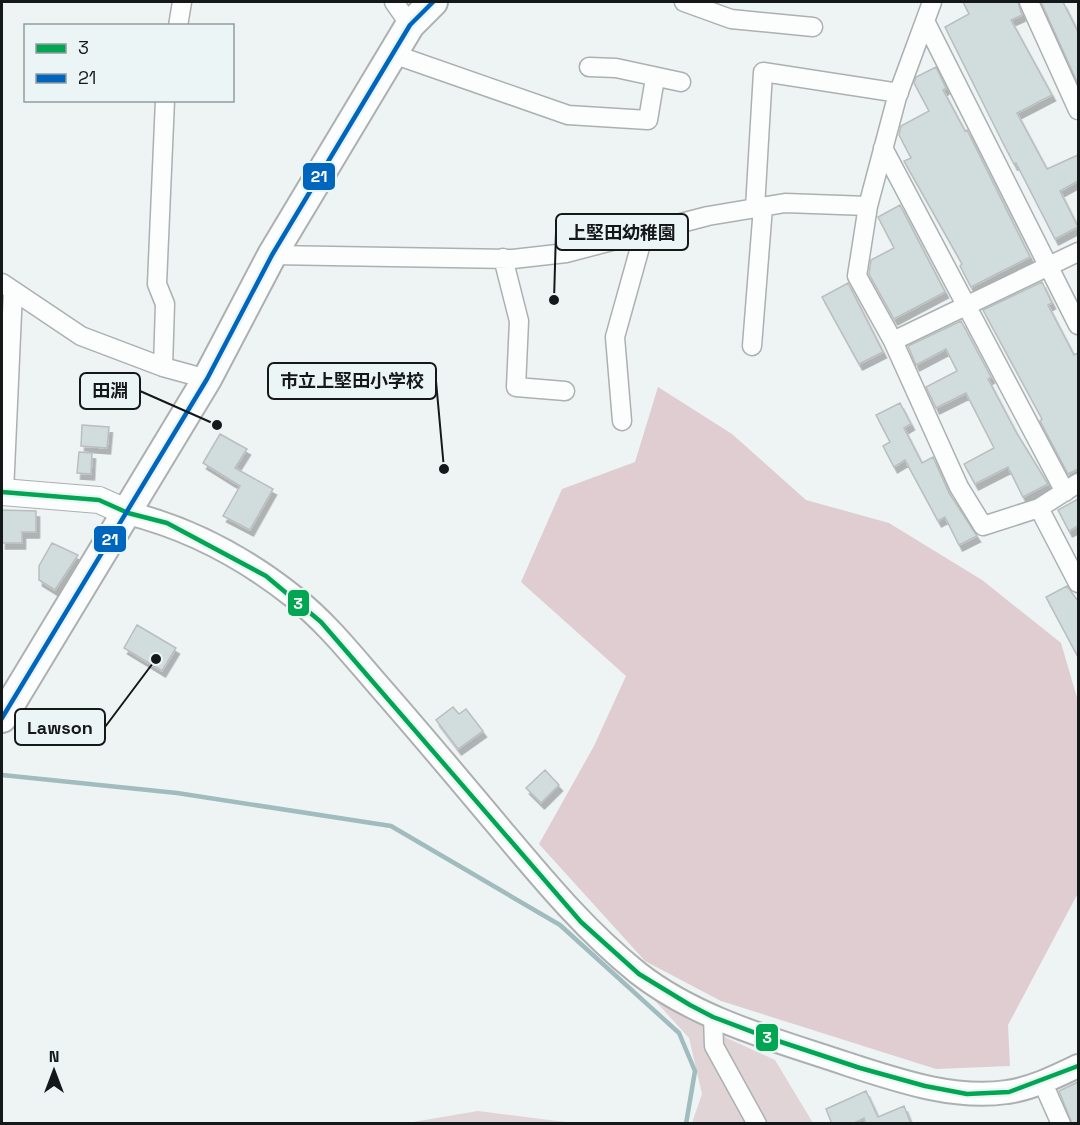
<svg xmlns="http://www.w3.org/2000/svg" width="1080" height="1125" viewBox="0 0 1080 1125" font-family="'Space Grotesk','Noto Sans JP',sans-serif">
	<defs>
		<filter id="shadow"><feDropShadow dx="3.5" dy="6" stdDeviation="0" flood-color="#0004"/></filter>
	</defs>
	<rect width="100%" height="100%" fill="#eef3f3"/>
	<path fill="#e1d4d7" d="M 637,981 L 727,1038 L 775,1060 L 813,1123 L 692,1123 L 702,1094 L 689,1038 Z
		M 478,1111 L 573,1123 L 407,1123 Z"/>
	<path fill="#dfcdd1" d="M 658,387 L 732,434 L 806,500 L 889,523 L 982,580 L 1061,643 L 1078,701 L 1078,893 L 1008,1025 L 1010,1066 L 936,1069 L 721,1001 L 645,961 L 539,844 L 594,746 L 626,676 L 521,582 L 562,489 L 635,462 Z"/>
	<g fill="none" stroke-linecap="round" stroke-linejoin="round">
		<path stroke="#a0bcbe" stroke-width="4.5" d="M 2,775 L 177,793 L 391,826 L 560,925 L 679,1033 L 695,1071 L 686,1124"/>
	</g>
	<path fill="#d1dcdc" stroke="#babebf" stroke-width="1.5" filter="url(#shadow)" d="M 963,2 L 1018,2 L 1022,15 L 1011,20 L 1052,95 L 1017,113 L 1047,169 L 1078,155 L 1078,181 L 1060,191 L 1078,227 L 1055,239 L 1016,163 L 1014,164 L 1003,143 L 945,27 L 969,14 Z
		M 1041,2 L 1063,2 L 1078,32 L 1078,84 Z
		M 936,67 L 946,88 L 943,90 L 965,131 L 967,130 L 1030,257 L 971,287 L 960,266 L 962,264 L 904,161 L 911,158 L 899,135 L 901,126 L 929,111 L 914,83 L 916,77 Z
		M 900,205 L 945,292 L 894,319 L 869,274 L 871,260 L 894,248 L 878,217 Z
		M 1042,282 L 1052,303 L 1048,305 L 1074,355 L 1078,353 L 1078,469 L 1068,474 L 1040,421 L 1042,419 L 983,310 Z
		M 848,283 L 883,352 L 859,364 L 822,297 Z
		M 961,321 L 991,377 L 988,379 L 1016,432 L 1048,484 L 1023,497 L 1008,467 L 975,484 L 964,464 L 994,448 L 966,393 L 936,408 L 926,387 L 957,371 L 946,349 L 916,365 L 908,346 Z
		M 900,403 L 911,424 L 904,428 L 922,463 L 933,457 L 949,493 L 977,536 L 959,545 L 945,517 L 938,521 L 905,460 L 894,467 L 883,446 L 890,442 L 876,415 Z
		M 82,425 L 109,427 L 107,448 L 81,446 Z
		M 220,434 L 247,449 L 235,468 L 273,489 L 250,530 L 223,516 L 240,486 L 203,463 Z
		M 79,452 L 92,453 L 91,474 L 77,473 Z
		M 1078,499 L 1078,526 L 1069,531 L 1058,510 Z
		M 2,510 L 36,511 L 36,532 L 22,532 L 22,543 L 2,543 Z
		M 52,543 L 78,555 L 55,590 L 39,580 L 39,566 Z
		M 1067,586 L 1078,601 L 1078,657 L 1046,597 Z
		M 137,625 L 176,648 L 162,671 L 124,648 Z
		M 453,707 L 459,714 L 466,709 L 483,731 L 458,749 L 436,720 Z
		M 545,770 L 559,785 L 541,803 L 526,788 Z
		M 1078,1082 L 1078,1124 L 1072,1124 L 1059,1091 Z
		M 866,1091 L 878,1117 L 904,1106 L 911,1124 L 863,1124 L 865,1122 L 864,1118 L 852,1124 L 832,1124 L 826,1109 Z"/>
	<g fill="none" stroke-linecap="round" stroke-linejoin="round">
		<defs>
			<path id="minor" d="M 394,2 L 410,25
				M 684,2 L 731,19 L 813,27
				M 932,2 L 897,97 L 868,206 L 857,276 L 893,341 L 959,487 L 983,526 L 1039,508 L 1078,483
				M 1029,2 L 1078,110
				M 925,21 L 1078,325
				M 178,26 L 182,2
				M 393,54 L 568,115 L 648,120 L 655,78
				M 589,67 L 616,68 L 681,82
				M 883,148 L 1065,492
				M 755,208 L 763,72 L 899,93
				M 272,255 L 513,259 L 566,253 L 708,216 L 785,203 L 868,206
				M 503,258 L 519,321 L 516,387 L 565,391
				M 2,283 L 81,336 L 163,367 L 207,379
				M 893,341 L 1078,252
				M 752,346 L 763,207
				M 163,367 L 165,304 L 157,284 L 165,100
				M 622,421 L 615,337 L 644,233
				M 4,492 L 13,291
				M 1039,508 L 1078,583
				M 713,1017 L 714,1046 L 757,1124
				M 1042,1081 L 1061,1124"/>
			<path id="tertiary" d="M 128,513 C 188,528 245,558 294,597 C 326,622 352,655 379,686 C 421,734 463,784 504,833 C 546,883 587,932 638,973 C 698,1020 776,1040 847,1064 C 897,1080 953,1100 1007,1092 C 1031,1089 1057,1076 1078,1066"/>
			<path id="secondary" d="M 2,492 L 99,500 L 128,513"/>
			<path id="primary" d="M 2,718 L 207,379 L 272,255 L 410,25 L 433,2"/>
		</defs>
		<use href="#minor" stroke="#acb0b0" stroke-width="21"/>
		<use href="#tertiary" stroke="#acb0b0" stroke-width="26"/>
		<use href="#secondary" stroke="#acb0b0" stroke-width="28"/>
		<use href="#primary" stroke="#acb0b0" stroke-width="32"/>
		<use href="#minor" stroke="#fcfdfd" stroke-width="18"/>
		<use href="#tertiary" stroke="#fcfdfd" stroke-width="22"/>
		<use href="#secondary" stroke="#fcfdfd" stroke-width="26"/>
		<use href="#primary" stroke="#fcfdfd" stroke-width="28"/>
		<defs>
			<path id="bus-1" d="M 2,492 L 99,500 L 128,513 L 167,523 L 266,576 L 321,622 L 581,922 L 639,974 L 690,1005 L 713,1017 L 766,1037 L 860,1068 L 925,1086 L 967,1094 L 1009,1092 L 1078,1066"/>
			<path id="bus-2" d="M 2,718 L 207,379 L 272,255 L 410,25 L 433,2"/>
		</defs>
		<use href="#bus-1" stroke="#ebf5f6" stroke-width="9"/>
		<use href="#bus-2" stroke="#ebf5f6" stroke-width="9"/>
		<use href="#bus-1" stroke="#00a651" stroke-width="4.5"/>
		<use href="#bus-2" stroke="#0065bd" stroke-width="4.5"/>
	</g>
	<path fill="none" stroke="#151819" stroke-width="2" d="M554 300L556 232M444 469L436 381M217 425L140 391M156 659L105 727"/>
	<g fill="#151819" stroke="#ebf5f6" stroke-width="2">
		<circle cx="554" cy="300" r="6"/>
		<circle cx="444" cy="469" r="6"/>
		<circle cx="217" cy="425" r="6"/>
		<circle cx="156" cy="659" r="6"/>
	</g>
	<g fill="#ebf5f6" stroke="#151819" stroke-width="2">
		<rect x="556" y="214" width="132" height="36" rx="6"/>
		<rect x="268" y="363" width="168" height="36" rx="6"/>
		<rect x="80" y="373" width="60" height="36" rx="6"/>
		<rect x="15" y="709" width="90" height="36" rx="6"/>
	</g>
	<g font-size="18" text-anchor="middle" font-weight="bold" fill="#151819">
		<text x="622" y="239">上堅田幼稚園</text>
		<text x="352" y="387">市立上堅田小学校</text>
		<text x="110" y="397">田淵</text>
		<text x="60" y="734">Lawson</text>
	</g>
	<g stroke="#ebf5f6" stroke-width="2">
		<rect x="302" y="162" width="34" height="29" rx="6" fill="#0065bd"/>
		<rect x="93" y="525" width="34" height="28" rx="6" fill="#0065bd"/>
		<rect x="287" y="589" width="23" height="28" rx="6" fill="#00a651"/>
		<rect x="755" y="1023" width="24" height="29" rx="6" fill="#00a651"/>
	</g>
	<g font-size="16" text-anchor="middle" font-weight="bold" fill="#fff">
		<text x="319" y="182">21</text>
		<text x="110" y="545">21</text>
		<text x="298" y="609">3</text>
		<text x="767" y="1043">3</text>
	</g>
	<rect width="1080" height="1125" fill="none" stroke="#151819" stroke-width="6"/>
	<rect x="24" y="24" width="210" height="78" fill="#ebf5f6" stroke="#959d9e" stroke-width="1.5"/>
	<rect x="36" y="44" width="30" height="9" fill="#00a651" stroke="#959d9e" stroke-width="1.5"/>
	<text x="78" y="54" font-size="18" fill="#151819">3</text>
	<rect x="36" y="74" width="30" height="9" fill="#0065bd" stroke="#959d9e" stroke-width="1.5"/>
	<text x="78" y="84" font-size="18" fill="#151819">21</text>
	<g transform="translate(54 1071)" stroke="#ebf5f6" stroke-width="4.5" paint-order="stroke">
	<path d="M0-4.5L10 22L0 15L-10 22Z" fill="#151819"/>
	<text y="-9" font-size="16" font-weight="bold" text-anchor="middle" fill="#151819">N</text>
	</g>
</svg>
